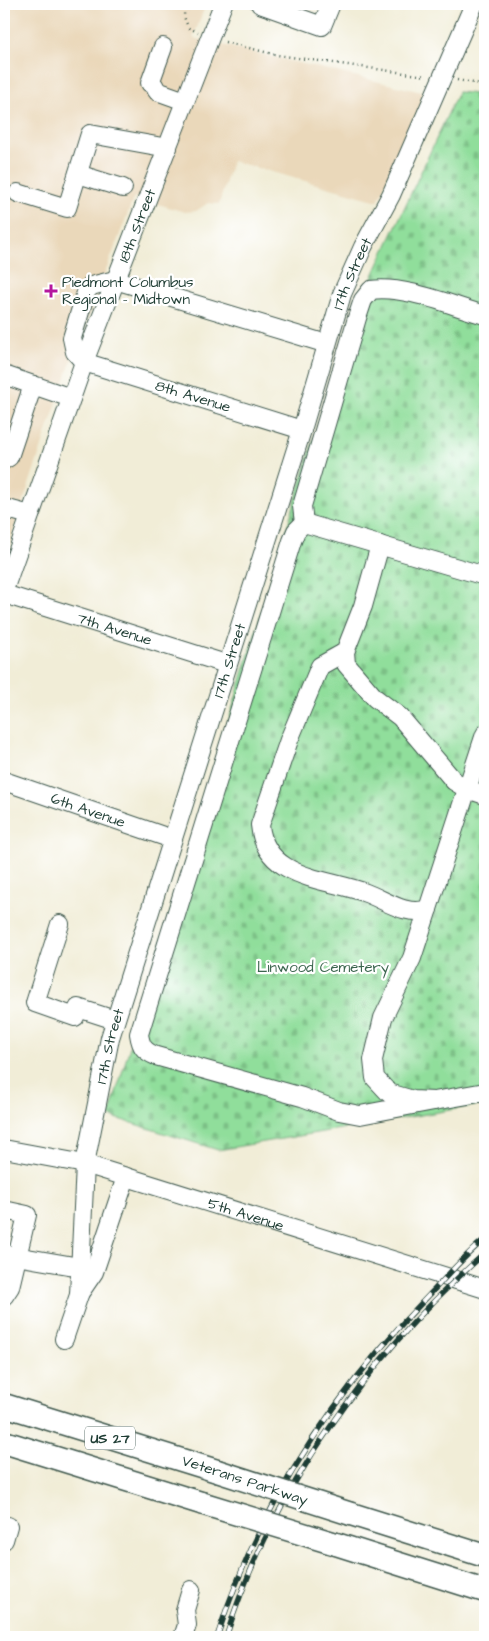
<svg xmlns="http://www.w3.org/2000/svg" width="489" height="1641" viewBox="0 0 489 1641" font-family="'Architects Daughter',sans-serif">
	<defs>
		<pattern id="cemetery-stones" width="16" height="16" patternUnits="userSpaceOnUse" patternTransform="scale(1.25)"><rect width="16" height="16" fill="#90de9b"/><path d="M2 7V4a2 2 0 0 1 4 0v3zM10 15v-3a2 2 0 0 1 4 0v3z" fill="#7cbf86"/></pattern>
	</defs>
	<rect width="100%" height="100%" fill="#fff"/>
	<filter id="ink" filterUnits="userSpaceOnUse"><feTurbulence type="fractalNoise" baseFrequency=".02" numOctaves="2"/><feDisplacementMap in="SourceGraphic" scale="10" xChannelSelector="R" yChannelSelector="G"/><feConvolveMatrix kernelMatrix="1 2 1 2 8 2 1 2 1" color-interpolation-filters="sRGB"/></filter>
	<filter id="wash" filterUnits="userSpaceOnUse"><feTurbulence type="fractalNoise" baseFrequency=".0096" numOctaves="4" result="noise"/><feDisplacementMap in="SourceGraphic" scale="20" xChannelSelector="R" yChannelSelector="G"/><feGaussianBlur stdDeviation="1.12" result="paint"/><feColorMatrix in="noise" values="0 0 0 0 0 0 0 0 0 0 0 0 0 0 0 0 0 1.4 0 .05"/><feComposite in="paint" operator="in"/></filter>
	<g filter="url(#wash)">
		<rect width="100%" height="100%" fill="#f1edd7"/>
		<path fill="#ead8ba" d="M 4,4 L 206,4 L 193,38 L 426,93 L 378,201 L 232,161 L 219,204 L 208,203 L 196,211 L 185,212 L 134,197 L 68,370 L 4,558 Z"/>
		<path fill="url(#cemetery-stones)" stroke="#588e68" d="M 458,92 L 485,95 L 485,1104 L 218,1150 L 109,1116 L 345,336 Z"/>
	</g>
	<g filter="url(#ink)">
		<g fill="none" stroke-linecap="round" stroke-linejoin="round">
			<defs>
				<g id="minor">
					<path d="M 260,4 L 322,26 L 331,4"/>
					<path d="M 163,47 L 150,83 L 154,85 L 157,91 L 185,101"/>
					<path d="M 78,174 L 123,188"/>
					<path d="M 18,193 L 67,208 L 90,134 L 168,148"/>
					<path d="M 4,375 L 71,398"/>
					<path d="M 302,430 L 84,362 L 75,352 L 72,338 L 86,292 L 91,286 L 115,280 L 327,344"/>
					<path d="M 4,460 L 9,457 L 33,385"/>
					<path d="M 4,508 L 30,515"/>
					<path d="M 304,523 L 296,531 L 292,541 L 139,1034 C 141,1047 144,1051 156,1056 L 302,1097 L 339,1111 L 360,1115 L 434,1101"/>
					<path d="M 304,523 L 302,506 L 357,318 L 363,300 L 371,290 C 405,285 452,306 485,315"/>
					<path d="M 304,523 L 485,576"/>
					<path d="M 380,545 L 363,606 L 345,652 L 346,664 L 375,698 L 400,717 L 454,781 L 467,789 L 412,958 L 383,1018 L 373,1060 L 375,1078 L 389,1093 L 413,1100 L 434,1101 L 485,1092"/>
					<path id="s1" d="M 4,590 L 84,362 L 223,4"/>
					<path id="s2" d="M 4,594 L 226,664"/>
					<path d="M 345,652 L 320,666 L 289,740 L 260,825 C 265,880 327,878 366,893 C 385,900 407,917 428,909"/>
					<path d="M 485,734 L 467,789 L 485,795"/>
					<path id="s3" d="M 4,781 L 172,839"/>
					<path d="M 60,924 L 35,1003 L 75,1017"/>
					<path d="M 78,1008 L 115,1020"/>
					<path id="s4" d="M 4,1149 L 85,1164 L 485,1289"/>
					<path d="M 4,1210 L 27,1215 L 10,1287 L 4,1296"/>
					<path d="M 4,1254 L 80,1267"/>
					<path d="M 79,1294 L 94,1272 L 126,1177"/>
					<path id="s5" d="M 64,1339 L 79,1295 L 85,1164 L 110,1038 L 302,430 L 342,294 L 363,247 L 391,195 L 474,4"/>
					<path d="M 4,1540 L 8,1526"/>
					<path d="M 183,1637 L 187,1625 L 185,1610 L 191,1590"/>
				</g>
				<path id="major" d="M 4,1405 L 217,1471
					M 4,1442 L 201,1503
					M 351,1514 L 485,1556
					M 336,1544 L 485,1591"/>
			</defs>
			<use href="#minor" stroke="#3e574c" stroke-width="20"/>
			<use href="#major" stroke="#3e574c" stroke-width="25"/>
			<path stroke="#3e574c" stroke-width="2.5" stroke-dasharray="1 4" stroke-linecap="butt" d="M 187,4 C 182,13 184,19 189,28 L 198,32
				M 225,42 L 277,55 L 426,76
				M 457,80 L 485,85"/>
			<use href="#minor" stroke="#fff" stroke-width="18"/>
			<use href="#major" stroke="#fff" stroke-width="22"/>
			<defs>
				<path id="rail" d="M 217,1637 C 259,1506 336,1390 432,1292 C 449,1274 466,1254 485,1239
					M 226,1637 C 272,1490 370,1354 485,1253"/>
			</defs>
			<use href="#rail" stroke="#1f3d34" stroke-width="5.5"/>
			<use href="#rail" stroke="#fff" stroke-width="4" stroke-dasharray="11" stroke-linecap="butt"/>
			<defs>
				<path id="major-bridge" d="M 217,1471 L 351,1514
					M 201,1503 L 336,1544"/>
			</defs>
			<use href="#major-bridge" stroke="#3e574c" stroke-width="25" stroke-linecap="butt"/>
			<use href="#major-bridge" stroke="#fff" stroke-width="22"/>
		</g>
	</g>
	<path fill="#b5179e" stroke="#fff" stroke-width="2" d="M48.5 283.5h5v5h5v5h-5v5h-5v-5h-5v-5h5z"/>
	<g text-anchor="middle" stroke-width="4.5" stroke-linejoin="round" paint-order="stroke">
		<rect fill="#fff" stroke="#627771" stroke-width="1" x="85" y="1426.5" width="50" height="23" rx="4"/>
		<g font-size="14" font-weight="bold" fill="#1f3d34">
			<text x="110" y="1443">US 27</text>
		</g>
		<g font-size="15" fill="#1f3d34" stroke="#fff">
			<text dy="5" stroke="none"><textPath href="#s1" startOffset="388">18th Street</textPath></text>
			<text dy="5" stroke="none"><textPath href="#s5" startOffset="1108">17th Street</textPath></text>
			<text transform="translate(193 396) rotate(17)" y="5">8th Avenue</text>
			<text dy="5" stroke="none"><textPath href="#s2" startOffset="116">7th Avenue</textPath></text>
			<text dy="5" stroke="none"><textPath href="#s5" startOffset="702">17th Street</textPath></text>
			<text dy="5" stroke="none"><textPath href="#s3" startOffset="89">6th Avenue</textPath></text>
			<text dy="5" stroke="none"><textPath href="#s5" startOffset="298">17th Street</textPath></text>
			<text dy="5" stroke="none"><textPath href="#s4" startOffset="251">5th Avenue</textPath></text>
			<text transform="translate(245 1480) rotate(18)" y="5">Veterans Parkway</text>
		</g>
		<g font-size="15" fill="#1f3d34" stroke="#fff" text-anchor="start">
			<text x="62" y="287">Piedmont Columbus<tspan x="62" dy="17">Regional - Midtown</tspan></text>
		</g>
		<g font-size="15" fill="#3b654e" stroke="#fff">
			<text x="323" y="972">Linwood Cemetery</text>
		</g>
	</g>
	<rect width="489" height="1641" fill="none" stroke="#fff" stroke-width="20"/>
</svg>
